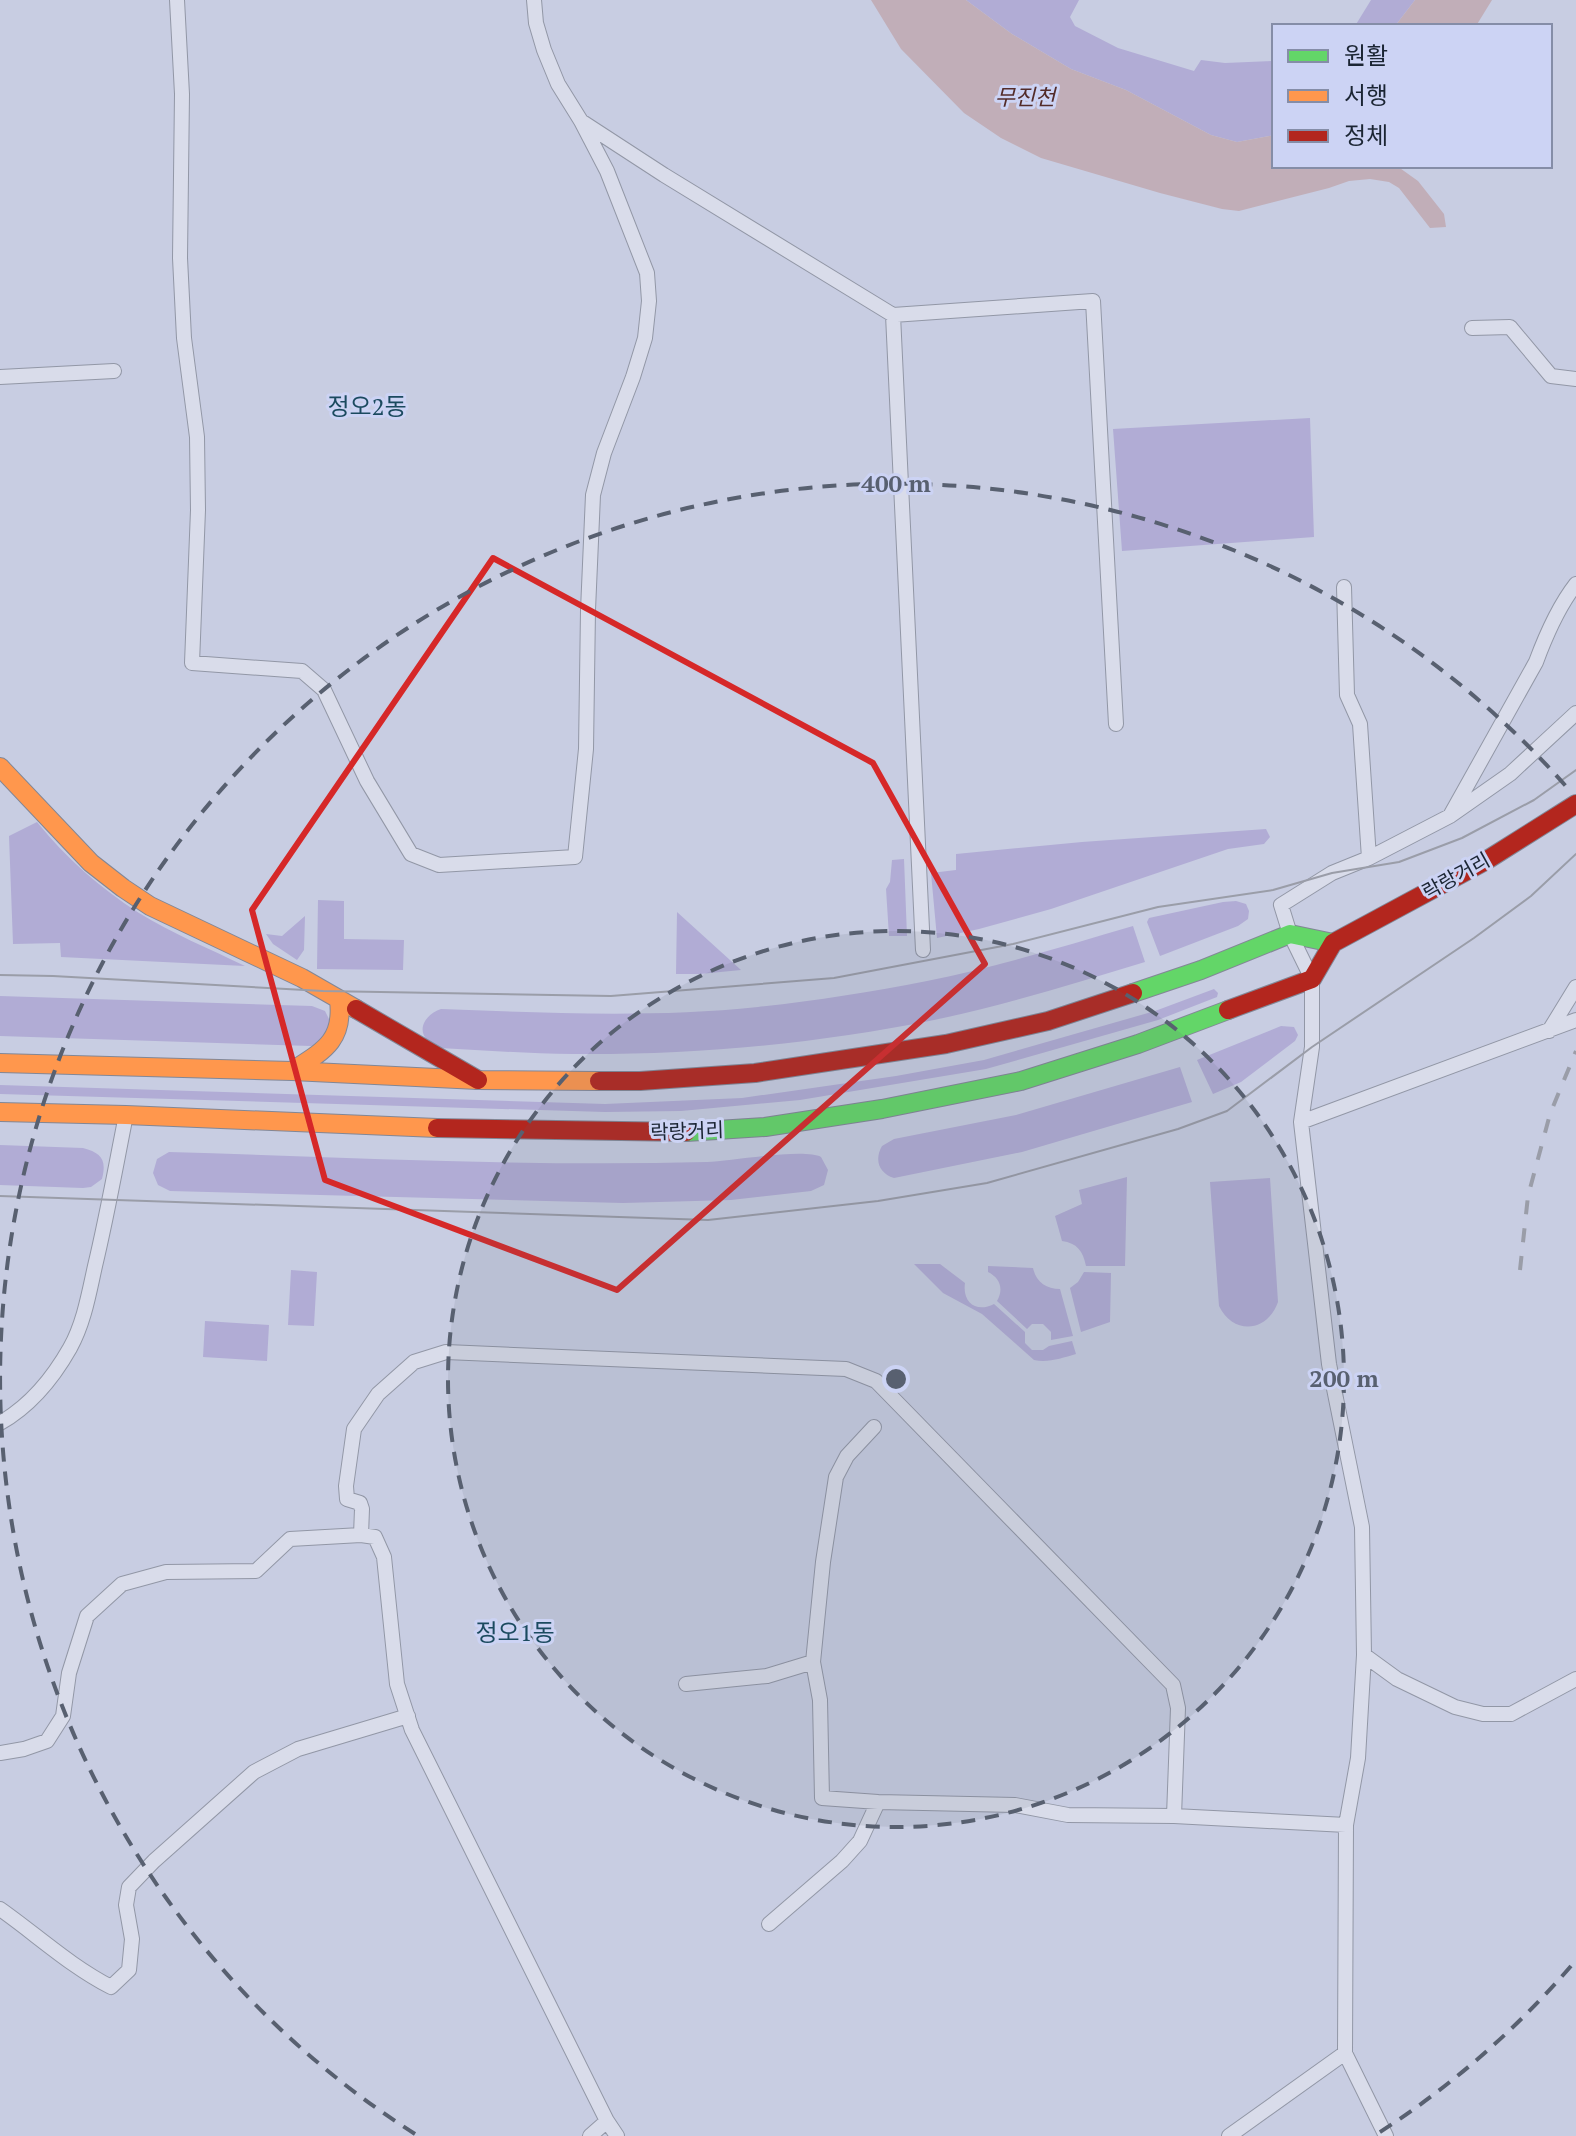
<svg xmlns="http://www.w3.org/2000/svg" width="1576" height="2136" viewBox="0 0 1576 2136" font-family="'PT Serif','Noto Sans KR',serif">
	<rect width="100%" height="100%" fill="#c8cde2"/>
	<path fill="#b1acd5" d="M 966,0 L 1079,0 L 1070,17 L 1075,26 L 1118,48 L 1194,71 L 1201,60 L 1225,63 L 1274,61 L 1274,135 L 1237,142 L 1211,135 L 1126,90 L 1071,69 L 1012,34 Z
		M 1371,0 L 1415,0 L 1395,26 L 1355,26 Z
		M 1310,418 L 1314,537 L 1122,551 L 1113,429 Z
		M 37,822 C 66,858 100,888 139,913 C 171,933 210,949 245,966 L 61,957 L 60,943 L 13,944 L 9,836 Z
		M 1266,829 L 1270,837 L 1264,844 L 1228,849 L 1051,909 L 979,929 L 937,938 L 931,873 L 956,870 L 956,854 L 1082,842 Z
		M 904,859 L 907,936 L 889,936 L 886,889 L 890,882 L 892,860 Z
		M 318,900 L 344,901 L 344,939 L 404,940 L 403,970 L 317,969 Z
		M 1223,902 L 1236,901 L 1246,904 L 1249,911 L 1248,919 L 1238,926 L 1160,956 L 1147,922 L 1149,918 Z
		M 677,912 L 741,970 L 700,974 L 676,974 Z
		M 305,916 L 304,950 L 297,960 L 273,944 L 266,934 L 282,936 Z
		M 1133,926 L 1145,962 C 1075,983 1006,1005 934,1020 C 816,1044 694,1055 573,1054 C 528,1054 484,1050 440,1048 C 436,1045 431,1044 428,1041 C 415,1028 428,1013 441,1009 C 546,1013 653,1018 758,1007 C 814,1001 871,992 927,981 C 996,967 1065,946 1133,926 Z
		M 1214,989 L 1218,993 L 1217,997 L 1158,1020 L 986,1069 L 800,1100 L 681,1111 L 605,1112 L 0,1094 L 0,1085 L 605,1104 L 742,1098 L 896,1076 L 984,1060 L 1155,1011 Z
		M 0,996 L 312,1006 L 325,1011 L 332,1025 L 320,1044 L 311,1046 L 0,1036 Z
		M 1281,1026 L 1294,1027 L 1298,1035 L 1295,1041 L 1241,1082 L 1213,1094 L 1197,1060 Z
		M 1180,1067 L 1192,1102 L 1022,1152 L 894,1178 C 879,1173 874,1160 882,1146 L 894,1139 L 1016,1115 Z
		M 0,1145 L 83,1148 C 101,1153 107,1159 102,1179 L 91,1187 L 83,1188 L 0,1185 Z
		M 169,1152 C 348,1157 527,1167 707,1162 C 732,1161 804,1148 821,1157 L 828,1170 L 824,1185 L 811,1191 L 731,1200 L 623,1203 L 170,1191 L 158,1185 L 153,1173 L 157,1159 Z
		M 1127,1177 L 1125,1266 L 1086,1266 C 1083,1251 1077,1243 1062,1241 L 1055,1216 L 1082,1204 L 1079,1190 Z
		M 1270,1178 L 1278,1302 C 1267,1333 1233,1335 1219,1306 L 1210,1182 Z
		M 914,1264 L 940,1264 L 965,1283 C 962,1303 977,1313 994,1304 L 1025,1332 L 1025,1343 L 1032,1350 L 1043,1350 L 1049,1346 L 1072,1341 L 1076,1354 C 1062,1358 1048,1363 1034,1360 L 982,1314 L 943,1293 Z
		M 988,1266 L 1033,1268 C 1036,1282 1046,1289 1060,1289 L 1073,1336 L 1051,1340 L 1051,1332 L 1043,1324 L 1032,1324 L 1027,1329 L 997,1301 C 1004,1289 1000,1278 988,1272 Z
		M 291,1270 L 317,1272 L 314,1326 L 288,1325 Z
		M 1084,1272 L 1111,1273 L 1110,1322 L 1081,1332 L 1070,1288 L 1078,1282 Z
		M 205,1321 L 269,1325 L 267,1361 L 203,1357 Z"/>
	<path fill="#c1aeb8" d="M 871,0 L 966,0 L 1012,34 L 1071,69 L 1126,90 L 1211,135 L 1237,142 L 1274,135 L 1274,166 L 1397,166 L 1418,181 L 1444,214 L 1446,227 L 1430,228 L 1399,188 L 1389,182 L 1370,179 L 1349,181 L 1329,188 L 1239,211 L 1222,209 L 1160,193 L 1041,158 L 1001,138 L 964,113 L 901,49 Z
		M 1415,0 L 1492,0 L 1476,26 L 1395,26 Z"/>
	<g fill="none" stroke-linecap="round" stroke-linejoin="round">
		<defs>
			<path id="street" d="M 177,0 L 182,94 L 180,258 L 184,338 L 197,437 L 198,510 L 192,663 L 302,671 L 324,690 L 367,781 L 411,854 L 439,865 L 575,857 L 586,749 L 588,610 L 593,495 L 604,453 L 633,377 L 645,338 L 649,301 L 647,273 L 607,171 L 581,121
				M 534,0 L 536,23 L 544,50 L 558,84 L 581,121 L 664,175 L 893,315 L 1093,301 L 1116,724
				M 893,315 L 923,950
				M 1472,328 L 1510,327 L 1551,376 L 1576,379
				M 0,377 L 114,371
				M 1344,587 L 1347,695 L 1360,724 L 1369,858 L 1332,873 L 1281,905 L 1290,934 L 1312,979 L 1312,1047 L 1301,1122 L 1329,1364 L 1362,1527 L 1364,1655 L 1358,1758 L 1346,1825 L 1345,2053 L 1386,2136
				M 1450,816 L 1536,662 C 1546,635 1558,607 1576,584
				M 1369,858 L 1450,816 L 1510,774 L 1576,713
				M 1549,1031 L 1576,987
				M 1301,1122 L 1576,1020
				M 0,1423 C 30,1406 53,1378 70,1348 C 84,1323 89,1293 95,1266 C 107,1216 116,1165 126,1115
				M 874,1427 L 847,1456 L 836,1477 L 823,1562 L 813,1662 L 820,1700 L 822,1798 L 878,1802 L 1015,1805 L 1068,1815 L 1174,1816
				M 361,1535 L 362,1509 L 360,1503 L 347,1499 L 346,1486 L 354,1429 L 378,1394 L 414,1362 L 446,1352 L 846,1369 L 876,1381 L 1173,1685 L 1178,1708 L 1174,1816 L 1346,1825
				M 1364,1655 L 1397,1679 L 1455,1707 L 1483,1714 L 1511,1714 L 1576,1679
				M 686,1684 L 767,1676 L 813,1662
				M 0,1753 L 24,1749 L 47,1741 L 63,1716 L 69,1673 L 87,1616 L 122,1584 L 166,1572 L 256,1571 L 290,1539 L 361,1535 L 375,1537 L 384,1557 L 397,1684 L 412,1730 L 607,2121 L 590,2136
				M 0,1909 C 37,1935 70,1966 111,1987 L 129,1970 L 132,1939 L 126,1905 L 129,1887 L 154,1861 L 254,1772 L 298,1749 L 408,1716
				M 769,1924 L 842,1861 L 860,1841 L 878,1802
				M 607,2121 L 617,2136
				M 1229,2136 L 1345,2053"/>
			<path id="fast" d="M 1133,993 L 1201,970 L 1290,934 L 1333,943
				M 686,1132 L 765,1127 L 882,1109 L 1021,1081 L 1138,1044 L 1228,1010"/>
			<path id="slow" d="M 0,767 L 91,863 L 123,888 L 150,906 L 302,978 L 356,1009
				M 0,1063 L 292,1071 L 478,1080 L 599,1081
				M 292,1071 C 323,1051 344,1041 339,1000
				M 0,1112 L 126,1115 L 437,1128"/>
			<path id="jam" d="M 356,1009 L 478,1080
				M 1228,1010 L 1312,979 L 1333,943 L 1487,860 L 1576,804
				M 599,1081 L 640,1081 L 755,1073 L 946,1044 L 1048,1021 L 1133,993
				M 437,1128 L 686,1132"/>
		</defs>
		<use href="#street" stroke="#9297a6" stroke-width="16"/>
		<use href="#fast" stroke="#828796" stroke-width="20"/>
		<use href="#slow" stroke="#828796" stroke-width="20"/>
		<use href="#jam" stroke="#828796" stroke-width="20"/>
		<use href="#street" stroke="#d9dcea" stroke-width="14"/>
		<use href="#fast" stroke="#63d668" stroke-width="18"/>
		<use href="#slow" stroke="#ff974d" stroke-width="18"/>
		<use href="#jam" stroke="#b3261e" stroke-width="18"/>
		<path stroke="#9a9da8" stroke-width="2" d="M 0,975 L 53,976 L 323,991 L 611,996 L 834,978 L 1013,944 L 1158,907 L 1273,890 L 1332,873 L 1399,862 L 1462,838 L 1534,800 L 1576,770
			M 0,1196 L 708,1220 L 878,1201 L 987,1183 L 1178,1129 L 1227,1111 L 1312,1047 L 1474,938 L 1531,896 L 1576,854"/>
		<path stroke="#9a9da8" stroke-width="4" stroke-dasharray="14 14" stroke-linecap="butt" d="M 1520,1270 L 1528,1196 L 1550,1114 L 1576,1051"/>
	</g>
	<path fill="none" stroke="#d62828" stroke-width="6" stroke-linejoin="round" d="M 493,558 L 873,763 L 985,964 L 617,1290 L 325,1180 L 252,910 Z"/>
	<circle cx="896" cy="1379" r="448" fill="#586070" fill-opacity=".12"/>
	<g fill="none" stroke="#586070" stroke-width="4" stroke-dasharray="14 10">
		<circle cx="896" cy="1379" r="448"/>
		<path d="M1571 1966A895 895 0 0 1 1377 2134M415 2134A895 895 0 1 1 1571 792"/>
	</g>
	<g text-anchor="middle" stroke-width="6" stroke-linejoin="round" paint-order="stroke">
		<g font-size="20" fill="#1b2533" stroke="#ccd3f4">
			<text transform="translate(1456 876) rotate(-29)" y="7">락랑거리</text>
			<text transform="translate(687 1131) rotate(-2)" y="7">락랑거리</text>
		</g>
		<g font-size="22" font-style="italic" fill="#532c2a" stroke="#ccd3f4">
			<text x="1025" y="105">무진천</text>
		</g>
		<g font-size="24" fill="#1b4a5f" stroke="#ccd3f4">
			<text x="367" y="415">정오2동</text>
			<text x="515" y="1641">정오1동</text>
		</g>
	</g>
	<circle cx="896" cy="1379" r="12" fill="#586070" stroke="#ccd3f4" stroke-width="4"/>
	<g font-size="24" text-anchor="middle" font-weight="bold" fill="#586070" stroke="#ccd3f4" stroke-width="6" stroke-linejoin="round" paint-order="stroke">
		<text x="896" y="492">400 m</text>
		<text x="1344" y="1387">200 m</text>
	</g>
	<rect x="1272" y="24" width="280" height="144" fill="#ccd3f4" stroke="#858da7" stroke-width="2"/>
	<rect x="1288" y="50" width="40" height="12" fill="#63d668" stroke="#858da7" stroke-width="2"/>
	<text x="1344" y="64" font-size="24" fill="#1b2533">원활</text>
	<rect x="1288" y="90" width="40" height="12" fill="#ff974d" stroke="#858da7" stroke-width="2"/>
	<text x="1344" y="104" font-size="24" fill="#1b2533">서행</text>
	<rect x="1288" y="130" width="40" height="12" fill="#b3261e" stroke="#858da7" stroke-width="2"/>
	<text x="1344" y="144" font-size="24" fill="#1b2533">정체</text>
</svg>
